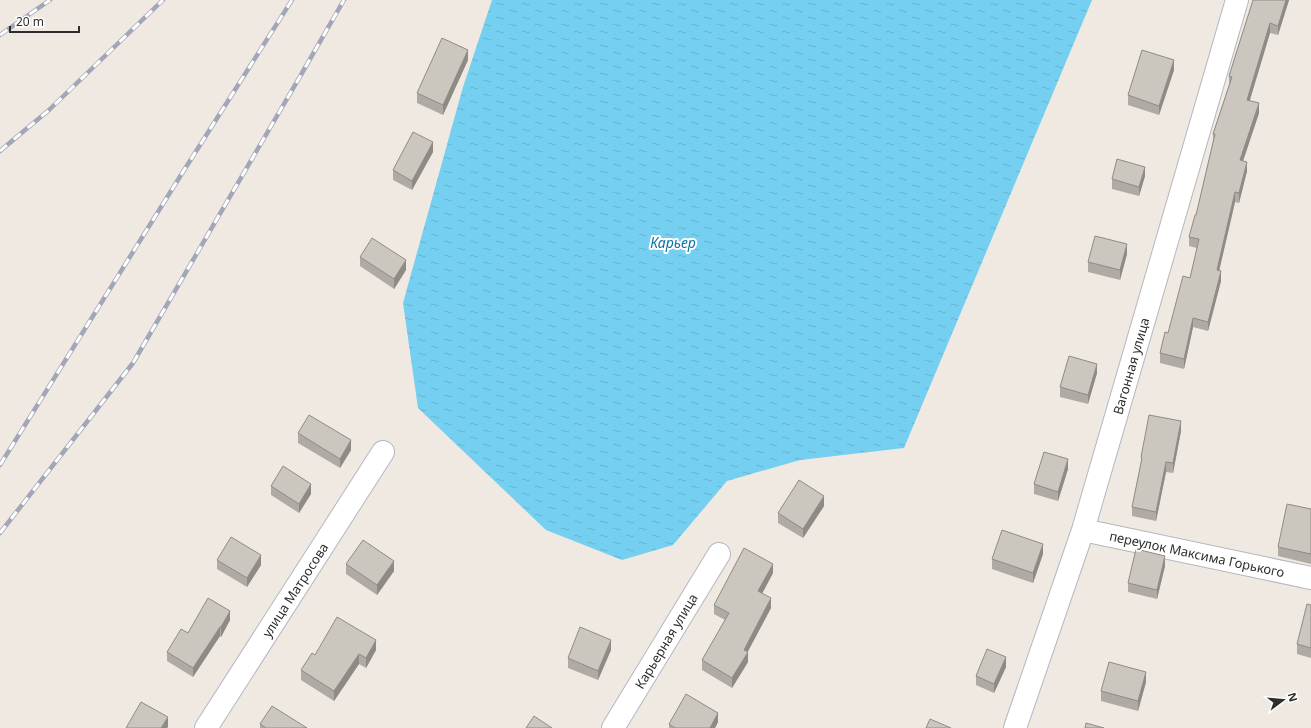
<svg xmlns="http://www.w3.org/2000/svg" width="1311" height="728" viewBox="0 0 1311 728" font-family="'Noto Sans',sans-serif">
	<defs>
		<pattern id="water-ripples" width="26" height="14" patternUnits="userSpaceOnUse"><rect width="26" height="14" fill="#75cff0"/><path d="M2 4q2-2 4 0t4 0M15 11q2-2 4 0t4 0" fill="none" stroke="#66b2ce"/></pattern>
	</defs>
	<rect width="100%" height="100%" fill="#efe9e1"/>
	<path fill="url(#water-ripples)" d="M 492,0 L 1092,0 L 904,448 L 800,460 L 727,481 L 673,545 L 622,560 L 546,530 L 418,408 L 403,303 L 463,87 Z"/>
	<g fill="none" stroke-linecap="round" stroke-linejoin="round">
		<defs>
			<path id="minor" d="M 1083,530 L 1311,578
				M 206,728 L 383,452
				M 613,728 L 719,554
				M 1015,728 L 1083,530 L 1237,0"/>
		</defs>
		<use href="#minor" stroke="#b4b7c1" stroke-width="24"/>
		<use href="#minor" stroke="#fff" stroke-width="22"/>
		<defs>
			<path id="rail" d="M 0,35 L 50,0
				M 0,151 L 49,110 L 163,0
				M 0,465 L 181,175 L 292,0
				M 0,533 L 133,363 L 302,73 L 344,0"/>
		</defs>
		<use href="#rail" stroke="#a3a6b8" stroke-width="4.5"/>
		<use href="#rail" stroke="#fff" stroke-width="3" stroke-dasharray="9" stroke-linecap="butt"/>
	</g>
	<path fill="#afaba4" d="M 1253,0 L 1289,0 L 1278,35 L 1270,33 L 1250,100 L 1259,113 L 1243,161 L 1247,171 L 1239,203 L 1235,202 L 1219,271 L 1221,281 L 1208,331 L 1193,327 L 1184,369 L 1160,363 L 1160,353 L 1190,278 L 1197,248 L 1189,246 L 1189,237 L 1196,215 L 1213,142 L 1213,134 L 1229,85 L 1229,76 Z
		M 468,60 L 443,115 L 417,103 L 417,93 Z
		M 1174,70 L 1159,115 L 1128,105 L 1128,95 Z
		M 433,152 L 412,190 L 393,180 L 393,170 Z
		M 1145,176 L 1139,196 L 1112,189 L 1112,179 Z
		M 1127,254 L 1120,280 L 1088,272 L 1088,262 Z
		M 360,257 L 406,270 L 394,289 L 360,266 Z
		M 1097,373 L 1088,404 L 1060,397 L 1060,387 Z
		M 1181,431 L 1173,473 L 1166,472 L 1156,521 L 1132,516 L 1132,507 L 1141,463 L 1141,457 Z
		M 298,433 L 351,450 L 340,468 L 298,443 Z
		M 1068,469 L 1058,501 L 1034,494 L 1034,484 Z
		M 271,486 L 311,494 L 299,513 L 271,495 Z
		M 824,506 L 803,538 L 778,523 L 778,513 Z
		M 1311,509 L 1311,564 L 1278,556 L 1278,547 Z
		M 1043,554 L 1033,583 L 992,569 L 992,559 Z
		M 217,560 L 261,565 L 247,587 L 217,569 Z
		M 346,564 L 394,571 L 377,595 L 346,574 Z
		M 1165,566 L 1157,599 L 1128,592 L 1128,583 Z
		M 773,573 L 762,594 L 771,608 L 747,652 L 748,662 L 732,688 L 702,670 L 702,660 L 725,620 L 714,614 L 714,605 Z
		M 1311,605 L 1311,658 L 1297,654 L 1297,644 Z
		M 230,620 L 221,637 L 220,636 L 193,677 L 167,661 L 167,652 L 188,633 Z
		M 376,650 L 366,668 L 359,664 L 334,701 L 301,680 L 301,670 L 315,655 Z
		M 611,650 L 598,680 L 568,668 L 568,658 Z
		M 1006,667 L 994,693 L 976,685 L 976,676 Z
		M 1146,682 L 1138,711 L 1101,701 L 1101,691 Z
		M 718,722 L 715,728 L 669,728 L 669,724 Z
		M 260,724 L 307,728 L 260,728 Z"/>
	<path fill="#8e8b86" d="M 1286,0 L 1289,0 L 1278,35 L 1278,26 Z
		M 1270,23 L 1270,33 L 1247,109 L 1247,100 Z
		M 468,50 L 468,60 L 443,115 L 443,105 Z
		M 1174,60 L 1174,70 L 1159,115 L 1159,106 Z
		M 1259,103 L 1259,113 L 1240,170 L 1240,160 Z
		M 433,142 L 433,152 L 412,190 L 412,181 Z
		M 1247,162 L 1247,171 L 1239,203 L 1239,193 Z
		M 1145,167 L 1145,176 L 1139,196 L 1139,187 Z
		M 1235,192 L 1235,202 L 1217,280 L 1217,270 Z
		M 1127,244 L 1127,254 L 1120,280 L 1120,270 Z
		M 406,260 L 406,270 L 394,289 L 394,279 Z
		M 1221,271 L 1221,281 L 1208,331 L 1208,322 Z
		M 1193,318 L 1193,327 L 1184,369 L 1184,359 Z
		M 1097,364 L 1097,373 L 1088,404 L 1088,395 Z
		M 1181,421 L 1181,431 L 1173,473 L 1173,463 Z
		M 351,440 L 351,450 L 340,468 L 340,459 Z
		M 1068,459 L 1068,469 L 1058,501 L 1058,492 Z
		M 1166,462 L 1166,472 L 1156,521 L 1156,512 Z
		M 311,484 L 311,494 L 299,513 L 299,504 Z
		M 824,496 L 824,506 L 803,538 L 803,529 Z
		M 1043,544 L 1043,554 L 1033,583 L 1033,573 Z
		M 261,555 L 261,565 L 247,587 L 247,578 Z
		M 1165,556 L 1165,566 L 1157,599 L 1157,590 Z
		M 394,561 L 394,571 L 377,595 L 377,585 Z
		M 773,564 L 773,573 L 758,601 L 758,591 Z
		M 771,598 L 771,608 L 744,659 L 748,652 L 748,662 L 732,688 L 732,678 L 744,650 Z
		M 230,611 L 230,620 L 221,637 L 221,627 Z
		M 220,627 L 220,636 L 193,677 L 193,668 Z
		M 376,640 L 376,650 L 366,668 L 366,658 Z
		M 611,640 L 611,650 L 598,680 L 598,671 Z
		M 359,654 L 359,664 L 334,701 L 334,691 Z
		M 1006,657 L 1006,667 L 994,693 L 994,684 Z
		M 1146,672 L 1146,682 L 1138,711 L 1138,701 Z
		M 718,713 L 718,722 L 715,728 L 710,728 Z
		M 168,717 L 168,727 L 167,728 L 161,728 Z"/>
	<path fill="#cbc7bf" stroke="#8e8b86" d="M 1253,0 L 1286,0 L 1278,26 L 1270,23 L 1247,100 L 1259,103 L 1240,160 L 1247,162 L 1239,193 L 1235,192 L 1217,270 L 1221,271 L 1208,322 L 1193,318 L 1184,359 L 1160,353 L 1165,332 L 1168,333 L 1183,276 L 1190,278 L 1199,239 L 1189,237 L 1195,215 L 1196,215 L 1215,134 L 1213,134 L 1232,77 L 1229,76 Z
		M 442,38 L 468,50 L 443,105 L 417,93 Z
		M 1142,50 L 1174,60 L 1159,106 L 1128,95 Z
		M 413,132 L 433,142 L 412,181 L 393,170 Z
		M 1117,159 L 1145,167 L 1139,187 L 1112,179 Z
		M 1095,236 L 1127,244 L 1120,270 L 1088,262 Z
		M 372,238 L 406,260 L 394,279 L 360,257 Z
		M 1069,356 L 1097,364 L 1088,395 L 1060,387 Z
		M 309,415 L 351,440 L 340,459 L 298,433 Z
		M 1149,415 L 1181,421 L 1173,463 L 1166,462 L 1156,512 L 1132,507 L 1142,458 L 1141,457 Z
		M 1044,452 L 1068,459 L 1058,492 L 1034,484 Z
		M 283,466 L 311,484 L 299,504 L 271,486 Z
		M 799,480 L 824,496 L 803,529 L 778,513 Z
		M 1287,504 L 1311,509 L 1311,554 L 1278,547 Z
		M 1002,530 L 1043,544 L 1033,573 L 992,559 Z
		M 231,537 L 261,555 L 247,578 L 217,560 Z
		M 363,540 L 394,561 L 377,585 L 346,564 Z
		M 744,548 L 773,564 L 758,591 L 771,598 L 744,650 L 748,652 L 732,678 L 702,660 L 729,613 L 714,605 Z
		M 1136,549 L 1165,556 L 1157,590 L 1128,583 Z
		M 208,598 L 230,611 L 221,627 L 220,627 L 193,668 L 167,652 L 181,629 L 188,633 Z
		M 1307,604 L 1311,605 L 1311,648 L 1297,644 Z
		M 337,617 L 376,640 L 366,658 L 359,654 L 334,691 L 301,670 L 312,653 L 315,655 Z
		M 580,627 L 611,640 L 598,671 L 568,658 Z
		M 987,649 L 1006,657 L 994,684 L 976,676 Z
		M 1109,662 L 1146,672 L 1138,701 L 1101,691 Z
		M 686,694 L 718,713 L 710,728 L 675,728 L 669,724 Z
		M 141,702 L 168,717 L 161,728 L 126,728 Z
		M 272,706 L 307,728 L 266,728 L 260,724 Z
		M 534,716 L 552,728 L 526,728 Z
		M 930,719 L 951,728 L 926,728 Z
		M 1086,723 L 1104,728 L 1085,728 Z"/>
	<g text-anchor="middle" stroke-width="4" stroke-linejoin="round" paint-order="stroke">
		<g font-size="13" fill="#2e2e2e" stroke="#fff">
			<text transform="translate(1131 366) rotate(-74)" y="5">Вагонная улица</text>
			<text transform="translate(1197 554) rotate(12)" y="5">переулок Максима Горького</text>
			<text transform="translate(295 590) rotate(-57)" y="5">улица Матросова</text>
			<text transform="translate(666 641) rotate(-59)" y="5">Карьерная улица</text>
		</g>
		<g font-size="14" font-style="italic" fill="#0d6fa3" stroke="#fff">
			<text x="673" y="248">Карьер</text>
		</g>
	</g>
	<g transform="translate(1283 700) rotate(74)" stroke="#ffffff" stroke-width="3" paint-order="stroke">
	<path d="M0-3L7 15L0 10L-7 15Z" fill="#2e2e2e"/>
	<text y="-6" font-size="11" font-weight="bold" text-anchor="middle" fill="#2e2e2e">N</text>
	</g>
	<path d="M10 26v6h69v-6" fill="none" stroke="#2e2e2e" stroke-width="2"/>
	<text x="16" y="26" font-size="12" fill="#2e2e2e" stroke="#ffffff" stroke-width="3" paint-order="stroke">20 m</text>
</svg>
